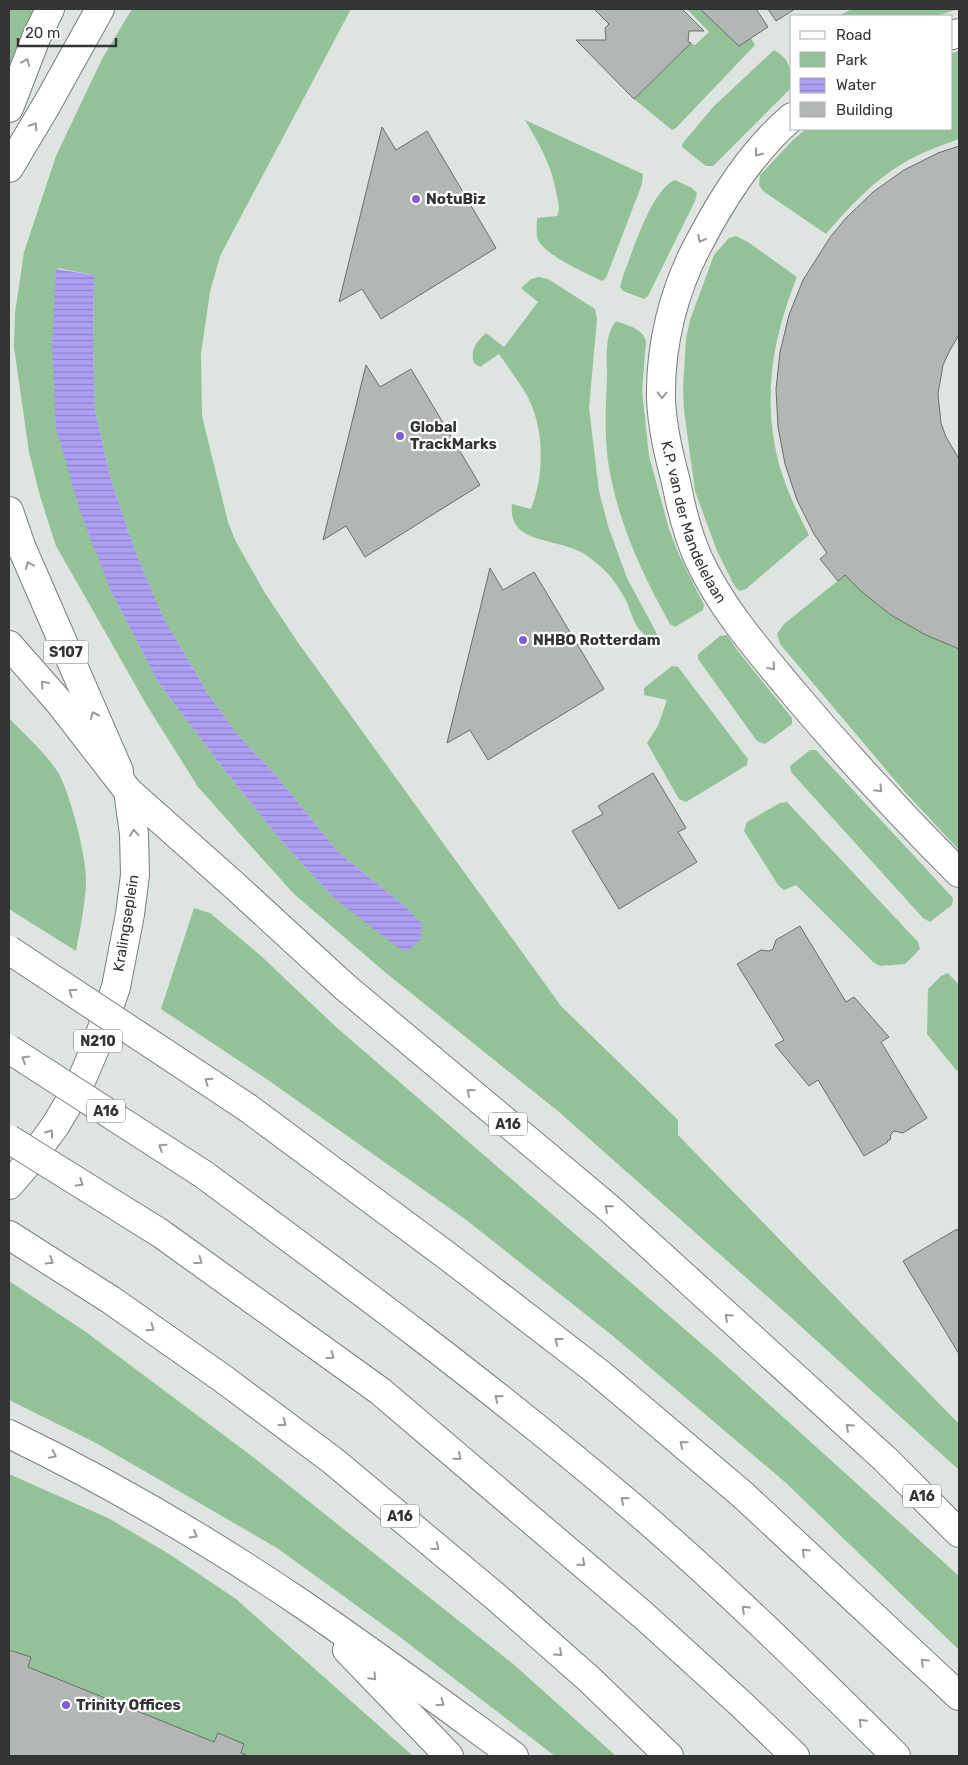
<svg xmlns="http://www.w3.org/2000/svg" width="968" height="1765" viewBox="0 0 968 1765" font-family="Rubik,sans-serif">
	<defs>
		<pattern id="water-rules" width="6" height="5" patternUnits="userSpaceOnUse" patternTransform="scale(1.25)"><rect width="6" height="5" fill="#ae9ef4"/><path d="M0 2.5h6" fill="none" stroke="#8e82c6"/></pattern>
	</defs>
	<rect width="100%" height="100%" fill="#dee4df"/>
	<path fill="#93c299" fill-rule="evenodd" d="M 9,9 L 34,9 L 9,69 Z
		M 132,9 L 351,9 L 220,256 L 210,292 L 201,353 L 202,416 L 228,522 L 236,542 L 265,593 L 299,644 L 561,1006 L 678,1120 L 678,1135 L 959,1424 L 959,1470 L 785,1312 L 559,1112 L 386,973 L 294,894 L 198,787 L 146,704 L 83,593 L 56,546 L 40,496 L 29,452 L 14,347 L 15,313 L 24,252 L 56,156 L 102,59 ZM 57,268 L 94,275 L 93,347 L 95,410 L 110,477 L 135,551 L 163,617 L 207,692 L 237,734 L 275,774 L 338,852 L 407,908 L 333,897 L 283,843 L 222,767 L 158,682 L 110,589 L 52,347 Z
		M 687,9 L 729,9 L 746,30 L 755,45 L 676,128 L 672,130 L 634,99 L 691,43 L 695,45 L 709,32 Z
		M 852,9 L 959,9 L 936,16 L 838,16 Z
		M 774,50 C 789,58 792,70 792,87 L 713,166 L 706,166 L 682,147 L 683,143 L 713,107 Z
		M 959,51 L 959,139 C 940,146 920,153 902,164 C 873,181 848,208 826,234 L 763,191 L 759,185 L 760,175 L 793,140 L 806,129 L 952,129 L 952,53 Z
		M 525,120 L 643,174 L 642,184 L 606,278 L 602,281 C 586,273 541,254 537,237 C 536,231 537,224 537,218 L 557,216 C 560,210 559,204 557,197 C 553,168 540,145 525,120 Z
		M 675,180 L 692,188 L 697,193 L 695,201 L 648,296 L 644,299 L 623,291 L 620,287 L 623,276 C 633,251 651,190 675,180 Z
		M 736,236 L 748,242 L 797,277 C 772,339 762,398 779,464 C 786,489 797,512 809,535 L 746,589 L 740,591 L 735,587 L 717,551 L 695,491 L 684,410 L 683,388 L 686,339 L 690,320 L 714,255 L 729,238 Z
		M 539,277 L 548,279 L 595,309 L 597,319 L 589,408 L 599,491 L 608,526 L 627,578 L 657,634 L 654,639 C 651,638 646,637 644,634 C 634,627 631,611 626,600 C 623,595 619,589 616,584 C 608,572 597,563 586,555 C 560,537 507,546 512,504 L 531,509 C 545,473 545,426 525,392 C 517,379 507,366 499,354 L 480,367 L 474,363 C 470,350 476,342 486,333 L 504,347 L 538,302 L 521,288 L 531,279 Z
		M 616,321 C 628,326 643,328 646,342 L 642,390 L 649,456 L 669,529 L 679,555 L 704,605 L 703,610 L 675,627 L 670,624 C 641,572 617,520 608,461 C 604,433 606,404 607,377 C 607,359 604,335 616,321 Z
		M 845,575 C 880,611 913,630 959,649 L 959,850 L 904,791 L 780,644 L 777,634 L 784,624 Z
		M 727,635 L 737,650 L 792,718 L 792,724 L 765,744 L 757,741 L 698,659 L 698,654 L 720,636 Z
		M 672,666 L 678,667 L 748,759 L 747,765 L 686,802 L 679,799 L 647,743 L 658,726 L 667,700 L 644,695 L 644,688 Z
		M 9,718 C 23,733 51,758 60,776 C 71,798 87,858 86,883 C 85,906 80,929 76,951 L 9,909 Z
		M 810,750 L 816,750 L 953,898 L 952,905 L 930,922 L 923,918 L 791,772 L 790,766 Z
		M 787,802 L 918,942 L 920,949 L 905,964 L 880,966 L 873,962 L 796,885 L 784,890 L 778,885 L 744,831 L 747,822 L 780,803 Z
		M 194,908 L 210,913 L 260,955 L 335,1026 L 719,1359 L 959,1576 L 959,1650 L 785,1482 L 613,1336 L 465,1219 L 268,1080 L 161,1009 Z
		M 948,973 L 959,985 L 959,1071 L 956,1070 L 927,1034 L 928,989 L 941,976 Z
		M 9,1281 L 86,1332 L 253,1457 L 512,1663 L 616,1756 L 555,1756 L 400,1637 L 277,1548 L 96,1443 L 9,1400 Z
		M 9,1474 L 110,1519 L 169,1554 L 236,1599 L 413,1756 L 9,1756 Z"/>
	<path fill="url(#water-rules)" d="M 56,269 L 94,275 L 93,347 L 95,410 L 110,477 L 135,551 L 163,617 L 207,692 L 237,734 L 275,774 L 338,852 L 407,908 L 422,924 L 420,940 L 407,952 L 397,947 L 333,897 L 283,843 L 222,767 L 158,682 L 110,589 L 80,511 L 56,428 L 52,347 Z"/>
	<path fill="#b2b7b3" stroke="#6a6f6b" d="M 594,9 L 682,9 L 704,31 L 689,31 L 688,42 L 691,43 L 634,99 L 576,40 L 606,40 L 605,28 L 609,24 Z
		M 700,9 L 756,9 L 768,27 L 739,46 Z
		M 768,9 L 795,9 L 776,21 Z
		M 382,127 L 396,150 L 427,131 L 496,248 L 381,319 L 362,289 L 339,302 Z
		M 959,146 L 959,335 L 950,350 L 943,365 L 938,394 L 941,423 L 946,437 L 959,459 L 959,649 L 924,634 L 891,615 L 862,592 L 845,575 L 838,581 L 820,559 L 827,553 L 814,534 L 797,500 L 785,464 L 778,427 L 776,389 L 780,352 L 789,315 L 803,280 L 831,236 L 846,218 L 873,192 L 904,170 L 938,153 Z
		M 366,365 L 380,387 L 411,369 L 480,485 L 365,557 L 346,526 L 323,540 Z
		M 490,568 L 503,590 L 534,572 L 604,689 L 488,760 L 470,730 L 447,743 Z
		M 653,773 L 686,828 L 678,832 L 697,862 L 619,909 L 572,831 L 603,814 L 598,806 Z
		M 800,926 L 846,1002 L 854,997 L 889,1037 L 881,1042 L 927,1118 L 903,1133 L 894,1131 L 891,1134 L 890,1140 L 887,1141 L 888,1142 L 864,1156 L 818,1080 L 809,1086 L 775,1045 L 784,1040 L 737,964 L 761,950 L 769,951 L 773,949 L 776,940 Z
		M 957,1229 L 959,1233 L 959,1354 L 903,1261 Z
		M 9,1650 L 31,1657 L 28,1667 L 214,1742 L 218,1733 L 244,1744 L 241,1753 L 248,1756 L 9,1756 Z"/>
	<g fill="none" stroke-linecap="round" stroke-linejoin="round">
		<defs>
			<g id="minor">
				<path d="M 952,35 L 959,33"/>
				<path id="s1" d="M 792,117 C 752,151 723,197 699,243 C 674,289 660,345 661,398 C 662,427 669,455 676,482 C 681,508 688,536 699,560 C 722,609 758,650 792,691 C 845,754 901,815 959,873"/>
			</g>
			<path id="primary" d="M 9,108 L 36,38 L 50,9
				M 9,168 L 46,106 L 100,9
				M 9,511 L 21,546 L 119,771"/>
			<path id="trunk" d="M 9,645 L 59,702 L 128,791 L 134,834 L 135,875 L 130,914 L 116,987 L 96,1046 L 79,1086 L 55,1126 L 28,1163 L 9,1185"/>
			<path id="motorway" d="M 128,791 L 235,886 L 345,987 L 610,1209 L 885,1459 L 959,1533
				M 248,1108 L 450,1258 L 599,1373 L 743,1495 L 959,1696
				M 203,1174 C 348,1281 494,1389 631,1506 C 723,1585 810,1670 896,1756
				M 160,1233 L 380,1391 L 643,1615 L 742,1705 L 795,1756
				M 9,1235 L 111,1300 L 222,1378 L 332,1460 L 496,1597 L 589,1679 L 669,1756
				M 9,1434 C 111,1483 209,1541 302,1604 C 374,1653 444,1705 514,1756
				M 347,1650 L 449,1756"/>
		</defs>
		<use href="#minor" stroke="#797e7a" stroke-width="30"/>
		<use href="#primary" stroke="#797e7a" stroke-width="30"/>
		<use href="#trunk" stroke="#797e7a" stroke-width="30"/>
		<use href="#motorway" stroke="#797e7a" stroke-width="30"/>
		<use href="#minor" stroke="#fff" stroke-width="28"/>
		<use href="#primary" stroke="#fff" stroke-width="28"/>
		<use href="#trunk" stroke="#fff" stroke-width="28"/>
		<use href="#motorway" stroke="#fff" stroke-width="28"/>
		<defs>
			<path id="motorway-bridge" d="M 9,950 L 248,1108
				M 9,1049 L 203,1174
				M 9,1139 L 160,1233"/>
		</defs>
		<use href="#motorway-bridge" stroke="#797e7a" stroke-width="30" stroke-linecap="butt"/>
		<use href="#motorway-bridge" stroke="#fff" stroke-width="28"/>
	</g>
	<defs><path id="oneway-chevron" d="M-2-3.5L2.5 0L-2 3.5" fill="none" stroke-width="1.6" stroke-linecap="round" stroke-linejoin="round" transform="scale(1.25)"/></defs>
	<g stroke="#999a99">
		<use href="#oneway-chevron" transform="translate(26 62) rotate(-67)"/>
		<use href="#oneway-chevron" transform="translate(34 126) rotate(-58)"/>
		<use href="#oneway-chevron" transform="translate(758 153) rotate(129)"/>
		<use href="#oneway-chevron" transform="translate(701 239) rotate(118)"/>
		<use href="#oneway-chevron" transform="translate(662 395) rotate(91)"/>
		<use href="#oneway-chevron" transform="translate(29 565) rotate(-113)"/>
		<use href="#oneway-chevron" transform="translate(772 667) rotate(50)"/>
		<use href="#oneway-chevron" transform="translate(44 684) rotate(-131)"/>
		<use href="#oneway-chevron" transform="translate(94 715) rotate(-114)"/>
		<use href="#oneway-chevron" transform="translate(879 789) rotate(46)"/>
		<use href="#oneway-chevron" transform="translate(134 833) rotate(-95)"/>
		<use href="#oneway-chevron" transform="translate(72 992) rotate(-146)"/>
		<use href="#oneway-chevron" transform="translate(25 1059) rotate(-150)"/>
		<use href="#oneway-chevron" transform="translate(208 1081) rotate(-146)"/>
		<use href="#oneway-chevron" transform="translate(470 1092) rotate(-140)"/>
		<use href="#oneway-chevron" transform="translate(50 1133) rotate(-54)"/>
		<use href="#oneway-chevron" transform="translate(162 1147) rotate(-147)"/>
		<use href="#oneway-chevron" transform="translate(80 1183) rotate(32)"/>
		<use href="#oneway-chevron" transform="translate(608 1208) rotate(-139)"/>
		<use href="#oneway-chevron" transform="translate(50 1261) rotate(32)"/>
		<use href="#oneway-chevron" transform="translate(199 1261) rotate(36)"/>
		<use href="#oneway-chevron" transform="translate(728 1317) rotate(-138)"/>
		<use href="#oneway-chevron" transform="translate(151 1328) rotate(35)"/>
		<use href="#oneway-chevron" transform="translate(558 1341) rotate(-142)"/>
		<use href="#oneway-chevron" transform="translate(331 1356) rotate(36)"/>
		<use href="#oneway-chevron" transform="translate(498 1398) rotate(-141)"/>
		<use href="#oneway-chevron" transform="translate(283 1423) rotate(37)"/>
		<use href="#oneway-chevron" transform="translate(849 1427) rotate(-138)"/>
		<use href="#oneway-chevron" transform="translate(683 1444) rotate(-140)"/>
		<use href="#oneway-chevron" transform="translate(53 1455) rotate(26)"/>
		<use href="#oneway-chevron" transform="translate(458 1457) rotate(41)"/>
		<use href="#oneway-chevron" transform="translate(624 1500) rotate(-140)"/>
		<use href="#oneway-chevron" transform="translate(194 1535) rotate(31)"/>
		<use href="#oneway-chevron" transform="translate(436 1547) rotate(40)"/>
		<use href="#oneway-chevron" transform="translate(805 1552) rotate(-137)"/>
		<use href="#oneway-chevron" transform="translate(582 1563) rotate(41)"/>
		<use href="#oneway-chevron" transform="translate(745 1609) rotate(-137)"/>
		<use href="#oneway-chevron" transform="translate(559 1653) rotate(42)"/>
		<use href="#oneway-chevron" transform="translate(924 1662) rotate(-137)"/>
		<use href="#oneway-chevron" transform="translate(373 1677) rotate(46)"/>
		<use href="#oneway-chevron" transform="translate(441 1703) rotate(36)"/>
		<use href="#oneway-chevron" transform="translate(862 1722) rotate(-135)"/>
	</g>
	<g fill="#7e5ed8" stroke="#fff" stroke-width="2">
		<circle cx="416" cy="199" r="5"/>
		<circle cx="400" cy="436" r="5"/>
		<circle cx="523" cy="640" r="5"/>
		<circle cx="66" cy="1705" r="5"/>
	</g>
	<g text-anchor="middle" stroke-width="4.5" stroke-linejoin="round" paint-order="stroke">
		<g fill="#fff" stroke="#707270" stroke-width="1">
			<rect x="43.5" y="640.5" width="45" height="23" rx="4"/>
			<rect x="74" y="1029.5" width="48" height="23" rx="4"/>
			<rect x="87" y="1099.5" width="38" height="23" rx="4"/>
			<rect x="489" y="1112.5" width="38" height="23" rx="4"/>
			<rect x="903" y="1484.5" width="38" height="23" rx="4"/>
			<rect x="381" y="1504.5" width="38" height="23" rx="4"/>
		</g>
		<g font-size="14" font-weight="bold" fill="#333533">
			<text x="66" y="657">S107</text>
			<text x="98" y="1046">N210</text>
			<text x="106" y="1116">A16</text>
			<text x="508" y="1129">A16</text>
			<text x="922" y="1501">A16</text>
			<text x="400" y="1521">A16</text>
		</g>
		<g font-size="15" font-weight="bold" fill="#333533" stroke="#fff" text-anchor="start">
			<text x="426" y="204">NotuBiz</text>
			<text x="410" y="432">Global<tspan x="410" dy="17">TrackMarks</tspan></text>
			<text x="533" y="645">NHBO Rotterdam</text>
			<text x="76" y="1710">Trinity Offices</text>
		</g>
		<g font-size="15" fill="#333533" stroke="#fff">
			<text dy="5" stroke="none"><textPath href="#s1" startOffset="448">K.P. van der Mandelelaan</textPath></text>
			<text transform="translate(126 923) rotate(-81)" y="5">Kralingseplein</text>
		</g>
	</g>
	<rect width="968" height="1765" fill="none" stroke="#333533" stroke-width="20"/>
	<rect x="790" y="15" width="162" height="115" fill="#ffffff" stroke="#adaead"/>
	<rect x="800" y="31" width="25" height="8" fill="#ffffff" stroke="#adaead"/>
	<text x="836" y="40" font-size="15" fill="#333533">Road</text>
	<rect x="800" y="52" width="25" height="15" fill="#93c299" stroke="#adaead"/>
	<text x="836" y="65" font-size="15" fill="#333533">Park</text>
	<rect x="800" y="78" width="25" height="15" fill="url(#water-rules)" stroke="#adaead"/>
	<text x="836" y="90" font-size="15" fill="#333533">Water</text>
	<rect x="800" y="102" width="25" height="15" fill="#b2b7b3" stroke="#adaead"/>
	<text x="836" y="115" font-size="15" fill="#333533">Building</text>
	<path d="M18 38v8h98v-8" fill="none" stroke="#333533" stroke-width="2.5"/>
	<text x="25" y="38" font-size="15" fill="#333533" stroke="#ffffff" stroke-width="4" paint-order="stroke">20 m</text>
</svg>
